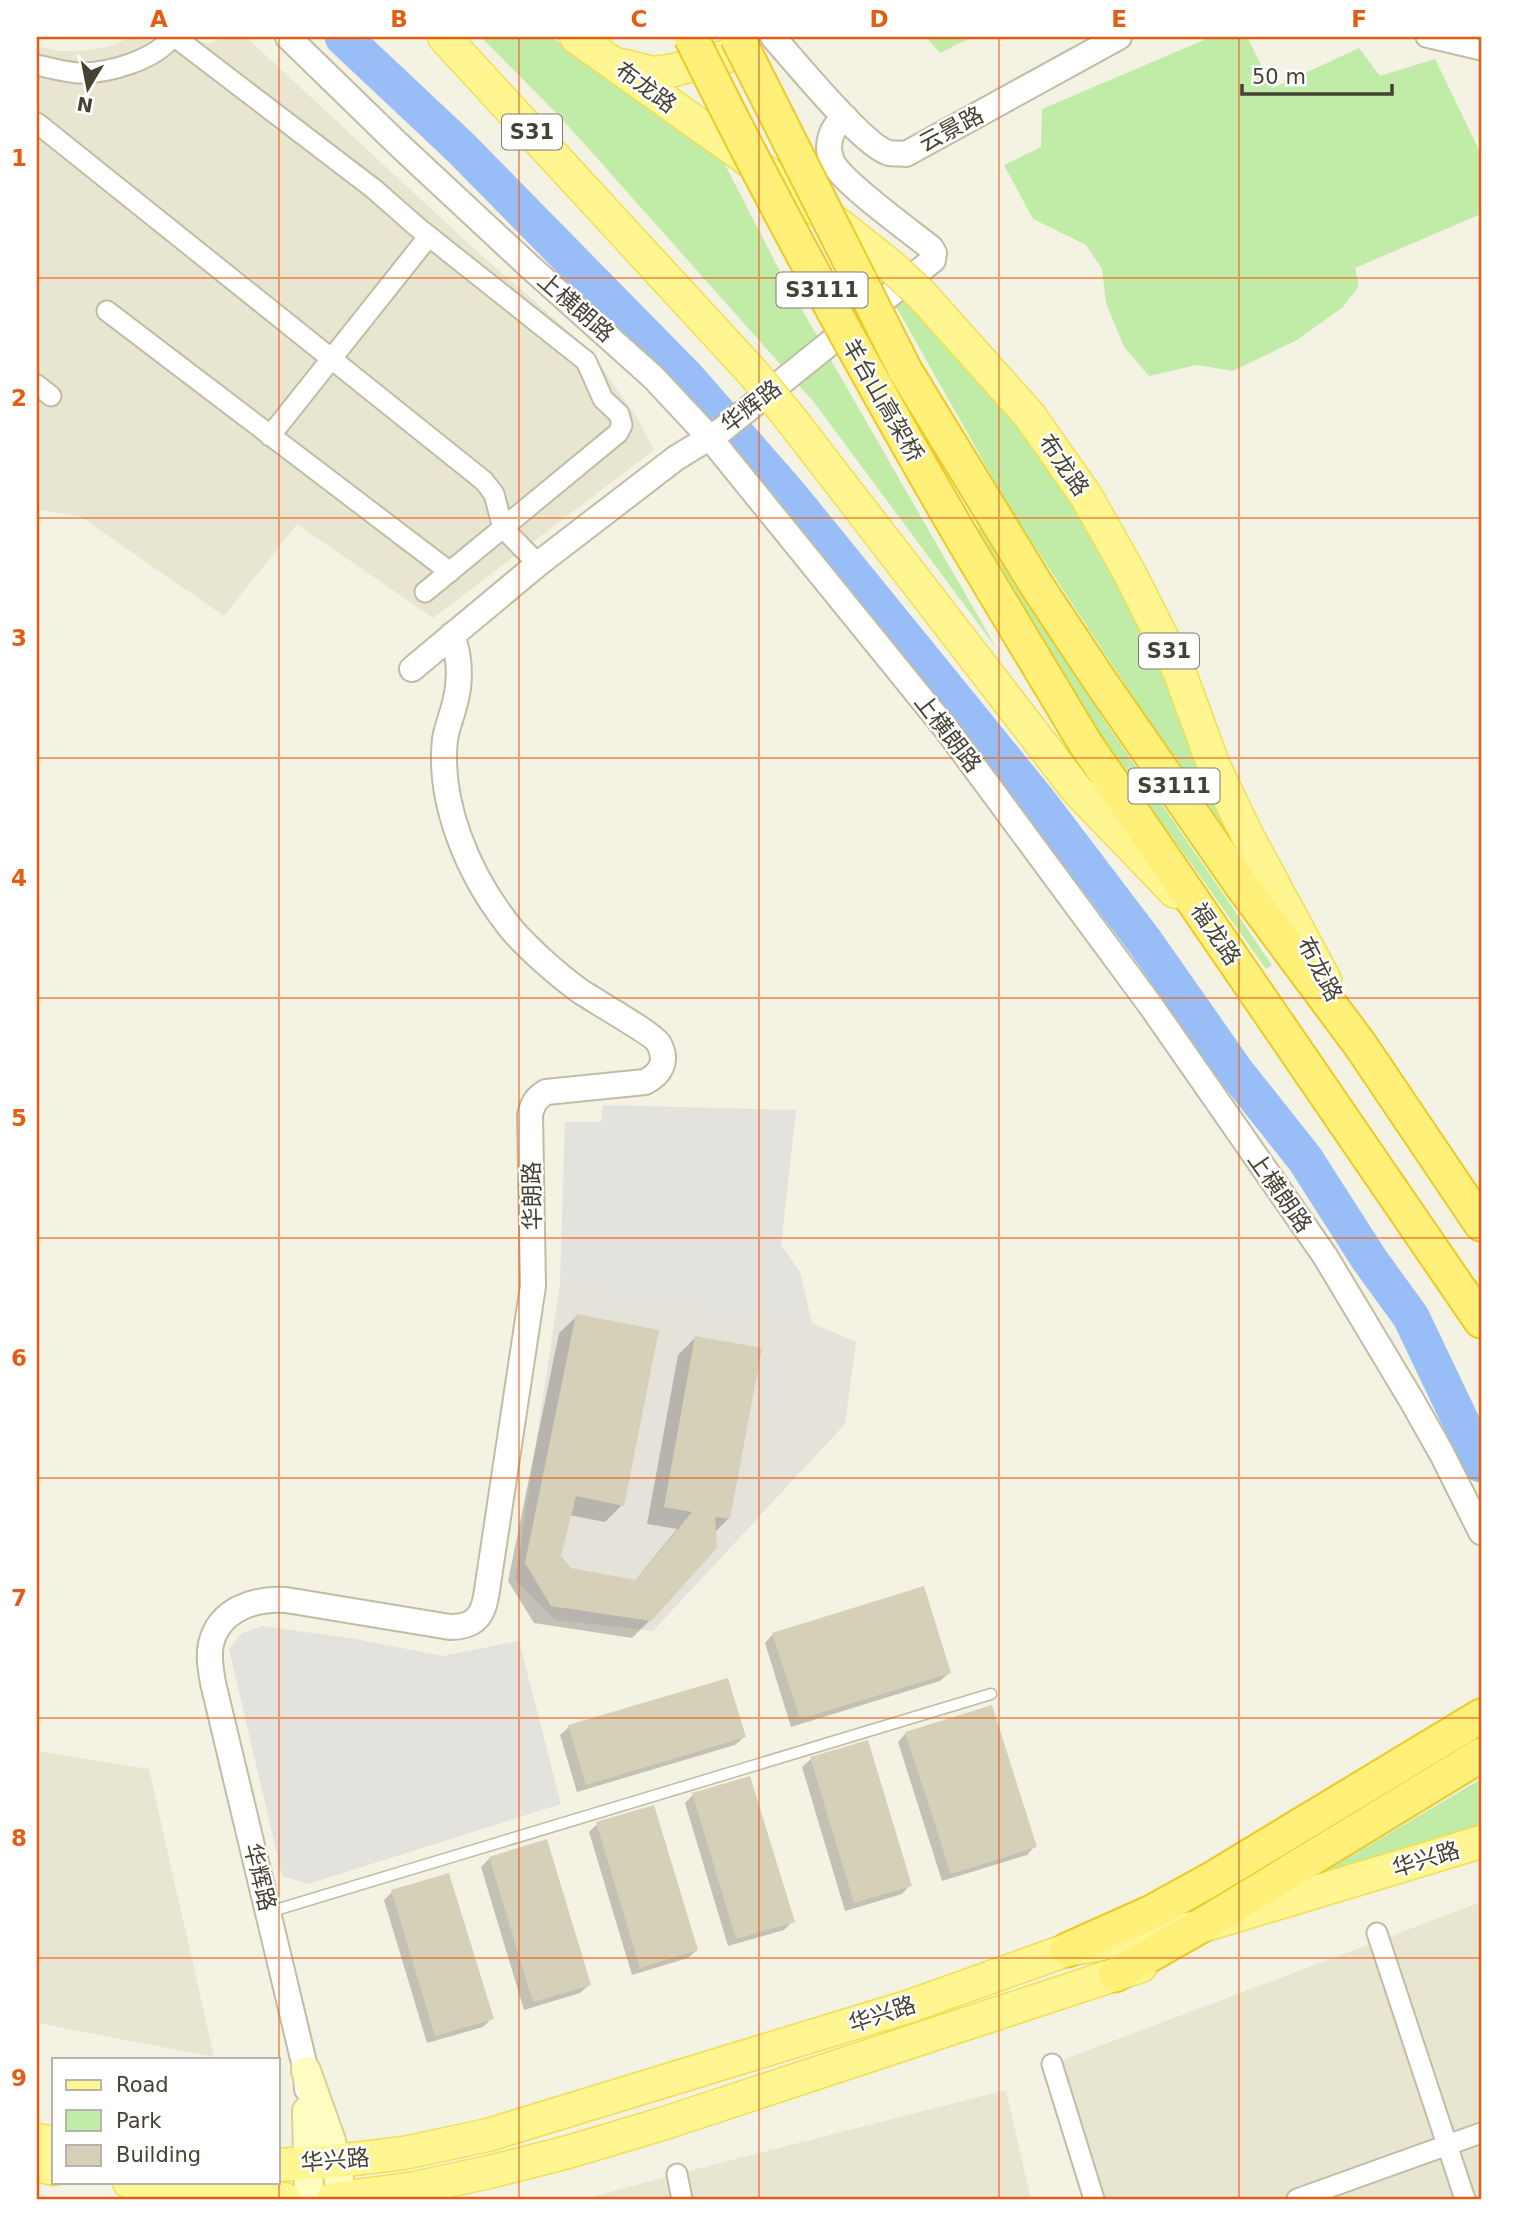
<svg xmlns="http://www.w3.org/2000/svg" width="1518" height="2236" viewBox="0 0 1518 2236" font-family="'DejaVu Sans','Noto Sans SC',sans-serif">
	<rect width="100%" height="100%" fill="#f4f2e3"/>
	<path fill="#e8e5d1" d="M 228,37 L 246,37 L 470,245 L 590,350 L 639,421 L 654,450 L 433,618 L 297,524 L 224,616 L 81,517 L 37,509 L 37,46 L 58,51 L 80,51 L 107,47 L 127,39 L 210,43 Z
		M 37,1751 L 149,1769 L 214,2057 L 37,2023 Z
		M 1481,1902 L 1481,2199 L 1094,2199 L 1052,2064 Z
		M 1006,2090 L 1031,2199 L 584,2199 L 677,2174 Z"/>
	<path fill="#e5e2d9" d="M 560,1285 L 730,1313 L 812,1323 L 856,1342 L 845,1424 L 653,1631 L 555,1620 L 515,1580 Z"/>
	<path fill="#c0eca8" d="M 481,37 L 550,37 L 704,124 L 782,275 L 997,649 L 813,401 L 563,120 Z
		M 926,37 L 972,37 L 940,53 Z
		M 1211,37 L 1247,37 L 1273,88 L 1359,48 L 1380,76 L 1435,59 L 1481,154 L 1481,214 L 1355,268 L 1359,286 L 1343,307 L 1297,340 L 1233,371 L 1197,365 L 1149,376 L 1124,347 L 1106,303 L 1102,269 L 1086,245 L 1033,219 L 1004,165 L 1041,147 L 1042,109 Z
		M 877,273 L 909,302 L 1019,423 L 1086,519 L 1153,636 L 1279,911 L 1200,799 L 1011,510 Z
		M 980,528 L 1110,729 L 1272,965 L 1266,969 L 1069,692 L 968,535 Z
		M 1481,1779 L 1481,1831 L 1307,1882 Z"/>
	<path fill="#e3e2dc" d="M 603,1105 L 796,1110 L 781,1245 L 800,1272 L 812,1323 L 730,1313 L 560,1285 L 565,1122 L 601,1122 Z
		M 262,1626 L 356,1639 L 443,1656 L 519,1641 L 561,1804 L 308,1884 L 282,1876 L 229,1649 L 242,1633 Z"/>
	<path fill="#0003" d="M 577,1316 L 622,1505 L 605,1522 L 569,1515 L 559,1556 L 570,1570 L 634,1582 L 677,1529 L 647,1524 L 678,1355 L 695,1338 L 729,1518 L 714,1533 L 650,1620 L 632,1638 L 534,1623 L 508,1581 L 559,1333 Z
		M 773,1634 L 949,1673 L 940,1681 L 791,1727 L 765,1643 Z
		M 569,1727 L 744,1737 L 735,1745 L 577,1792 L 560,1735 Z
		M 906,1733 L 1035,1846 L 1027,1855 L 942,1881 L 898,1742 Z
		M 867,1742 L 910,1885 L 902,1894 L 845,1911 L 802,1767 L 811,1759 Z
		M 693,1795 L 793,1921 L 784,1930 L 728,1946 L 685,1803 Z
		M 597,1824 L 697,1950 L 688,1958 L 632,1975 L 589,1832 Z
		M 490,1858 L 589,1985 L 580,1993 L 524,2010 L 481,1867 Z
		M 392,1892 L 492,2018 L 483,2027 L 427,2043 L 384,1900 Z"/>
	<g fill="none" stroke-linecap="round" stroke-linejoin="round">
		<path stroke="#99bef7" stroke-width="37" d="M 343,37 L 461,148 L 687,378 L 790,496 L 1037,800 L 1145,942 L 1236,1072 L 1305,1159 L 1369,1259 L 1411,1317 L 1481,1464"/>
	</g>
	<path fill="#d6d0b8" d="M 576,1314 L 659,1330 L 624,1506 L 576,1496 L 561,1556 L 571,1568 L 636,1580 L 692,1512 L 664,1507 L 695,1336 L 762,1348 L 730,1519 L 715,1517 L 717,1548 L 651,1621 L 551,1606 L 525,1563 Z
		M 924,1586 L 951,1673 L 800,1719 L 772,1633 Z
		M 728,1678 L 746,1737 L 586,1785 L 568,1725 Z
		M 992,1705 L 1037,1847 L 951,1874 L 905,1732 Z
		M 868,1740 L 912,1886 L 854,1903 L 810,1757 Z
		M 750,1776 L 795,1922 L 736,1939 L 692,1793 Z
		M 654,1805 L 698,1950 L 640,1968 L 596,1822 Z
		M 547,1839 L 591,1985 L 533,2002 L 489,1857 Z
		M 449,1873 L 494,2019 L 435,2036 L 391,1890 Z"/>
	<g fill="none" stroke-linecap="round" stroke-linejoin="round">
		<defs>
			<path id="service" d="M 269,1912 L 991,1694"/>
			<path id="minor" d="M 175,37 L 374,189 L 416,226 L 586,361 L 603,399 L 619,414 L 622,425 L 618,433 L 425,592
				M 1426,37 L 1481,50
				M 37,65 C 51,68 67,73 81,73 C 109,73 155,60 172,37
				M 37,123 L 484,481 L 494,494 L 503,528 L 538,564
				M 107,311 L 450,572
				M 37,385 L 51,396
				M 270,436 L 429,236
				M 1377,1933 L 1465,2199
				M 1052,2064 L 1094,2199
				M 677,2174 L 682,2199
				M 1297,2199 L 1481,2133"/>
			<path id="tertiary" d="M 288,37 L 399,145 L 529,266 L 653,377 L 710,438 L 947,730 L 1151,1006 L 1325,1256 L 1412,1401 L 1442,1454 L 1481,1532
				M 773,37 C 794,60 864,147 889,153 C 894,154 901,153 906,154 L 1119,37
				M 412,669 L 538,564 L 676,458 L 722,430 L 933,260 L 934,253 L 931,248 C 910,231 840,181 832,161 C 825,145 831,127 845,117
				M 307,2089 L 306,2071 L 213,1683 C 211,1670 208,1658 211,1644 C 219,1609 255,1598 286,1600 L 450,1627 C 472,1627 482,1619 486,1597 L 533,1286 L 530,1115 C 533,1103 536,1098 546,1092 L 645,1082 C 661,1074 668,1061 659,1044 C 655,1035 593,1000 580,991 C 559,976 521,943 506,922 C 468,873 438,802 445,739 C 447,727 452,715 455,703 C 461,680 460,657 452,635"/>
			<path id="secondary" d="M 306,2071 L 331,2141 L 343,2199
				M 307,2111 L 309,2199"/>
			<path id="primary" d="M 444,37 L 754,374
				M 576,37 L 838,224 L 891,266
				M 621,65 L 653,73 L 670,71 L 739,53
				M 920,293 L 1030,416 L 1086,496 L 1129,572 L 1179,671 L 1214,766 L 1247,835 L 1325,980
				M 790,418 L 1077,790 L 1175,892
				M 37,2140 L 54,2143
				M 37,2165 L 54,2169
				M 278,2165 L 337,2161 L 404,2153 L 488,2135 L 910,2006 L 1067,1950 L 1199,1927 L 1481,1842
				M 129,2182 L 284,2199
				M 333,2199 L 415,2188 L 489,2172 L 568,2152 L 662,2124 L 1141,1966"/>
			<path id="trunk" d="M 996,519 L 1037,586 L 1100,681 L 1242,886 L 1361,1046 L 1481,1224
				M 962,538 L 1085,743 L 1481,1321
				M 1067,1950 L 1152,1912 L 1210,1880 L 1481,1716
				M 1115,1975 L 1199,1927 L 1481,1755"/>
		</defs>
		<use href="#service" stroke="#c0bca5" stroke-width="13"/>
		<use href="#minor" stroke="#c0bca5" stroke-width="23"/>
		<use href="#tertiary" stroke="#c0bca5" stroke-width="28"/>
		<use href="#secondary" stroke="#d8d38e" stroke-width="32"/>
		<use href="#primary" stroke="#efdf56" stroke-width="35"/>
		<use href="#trunk" stroke="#ecca25" stroke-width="37"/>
		<use href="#service" stroke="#fff" stroke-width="10"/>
		<use href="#minor" stroke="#fff" stroke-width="19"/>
		<use href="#tertiary" stroke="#fff" stroke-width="24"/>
		<use href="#secondary" stroke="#fffcc2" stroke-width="28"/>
		<use href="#primary" stroke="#fff691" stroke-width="32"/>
		<use href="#trunk" stroke="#fff07a" stroke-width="33"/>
		<defs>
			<path id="primary-bridge" d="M 891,266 L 920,293
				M 754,374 L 790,418"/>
			<path id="trunk-bridge" d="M 691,37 C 775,208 866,373 962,538
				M 737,37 L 906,372 L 996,519"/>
		</defs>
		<use href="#primary-bridge" stroke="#efdf56" stroke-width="35" stroke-linecap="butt"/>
		<use href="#trunk-bridge" stroke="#ecca25" stroke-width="37" stroke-linecap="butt"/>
		<use href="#primary-bridge" stroke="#fff691" stroke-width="32"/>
		<use href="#trunk-bridge" stroke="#fff07a" stroke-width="33"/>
	</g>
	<path fill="none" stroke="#e35e14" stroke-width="2" stroke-opacity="0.55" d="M 279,37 L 279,2199M 519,37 L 519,2199M 759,37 L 759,2199M 999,37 L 999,2199M 1239,37 L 1239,2199M 37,278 L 1481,278M 37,518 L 1481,518M 37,758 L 1481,758M 37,998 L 1481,998M 37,1238 L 1481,1238M 37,1478 L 1481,1478M 37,1718 L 1481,1718M 37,1958 L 1481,1958"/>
	<g text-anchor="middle" stroke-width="5" stroke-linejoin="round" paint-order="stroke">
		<g fill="#fff" stroke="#7e7b70" stroke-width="2">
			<rect x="502" y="114.5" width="60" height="35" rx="5"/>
			<rect x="776.5" y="272.5" width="91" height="35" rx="5"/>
			<rect x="1139" y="633.5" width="60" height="35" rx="5"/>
			<rect x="1128.5" y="768.5" width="91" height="35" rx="5"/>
		</g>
		<g font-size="21" font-weight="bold" fill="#464233">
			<text x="532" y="139">S31</text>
			<text x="822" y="297">S3111</text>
			<text x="1169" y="658">S31</text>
			<text x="1174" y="793">S3111</text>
		</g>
		<g font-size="23" fill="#464233" stroke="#fff">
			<text transform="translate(646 87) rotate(36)" y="8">布龙路</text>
			<text transform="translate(951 129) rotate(-28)" y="8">云景路</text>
			<text transform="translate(576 307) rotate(41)" y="8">上横朗路</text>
			<text transform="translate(883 400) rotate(60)" y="8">羊台山高架桥</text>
			<text transform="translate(751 406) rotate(-38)" y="8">华辉路</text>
			<text transform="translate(1064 465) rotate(55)" y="8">布龙路</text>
			<text transform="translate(948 733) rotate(52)" y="8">上横朗路</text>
			<text transform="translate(1216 934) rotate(56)" y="8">福龙路</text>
			<text transform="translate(1320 969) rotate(62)" y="8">布龙路</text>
			<text transform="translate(1280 1192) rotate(55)" y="8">上横朗路</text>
			<text transform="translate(532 1196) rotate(-91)" y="8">华朗路</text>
			<text transform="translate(1426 1859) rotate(-17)" y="8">华兴路</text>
			<text transform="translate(260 1877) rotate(76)" y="8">华辉路</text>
			<text transform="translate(882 2014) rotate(-18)" y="8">华兴路</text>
			<text transform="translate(335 2160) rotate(-5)" y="8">华兴路</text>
		</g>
	</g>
	<rect width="1518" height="2236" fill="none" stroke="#ffffff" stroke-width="77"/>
	<rect x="52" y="2058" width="228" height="126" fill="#ffffff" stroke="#b5b3ad" stroke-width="2"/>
	<rect x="66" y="2080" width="35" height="10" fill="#fff691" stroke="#b5b3ad" stroke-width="2"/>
	<text x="116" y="2092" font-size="21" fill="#464233">Road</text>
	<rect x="66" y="2110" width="35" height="21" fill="#c0eca8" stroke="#b5b3ad" stroke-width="2"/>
	<text x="116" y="2128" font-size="21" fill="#464233">Park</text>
	<rect x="66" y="2145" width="35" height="21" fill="#d6d0b8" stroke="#b5b3ad" stroke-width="2"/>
	<text x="116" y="2162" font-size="21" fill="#464233">Building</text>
	<g transform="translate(88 88) rotate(190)" stroke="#ffffff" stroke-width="5" paint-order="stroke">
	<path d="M0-5L12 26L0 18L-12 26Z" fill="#464233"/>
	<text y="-10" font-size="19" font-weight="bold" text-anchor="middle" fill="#464233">N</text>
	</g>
	<path d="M1242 84v10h150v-10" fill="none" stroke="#464233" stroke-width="3.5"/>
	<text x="1252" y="84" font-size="21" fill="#464233" stroke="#ffffff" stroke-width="5" paint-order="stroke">50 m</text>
	<rect x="38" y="38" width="1442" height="2160" fill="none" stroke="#e35e14" stroke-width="2.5"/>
	<g font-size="23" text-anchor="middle" font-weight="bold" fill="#e35e14">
		<text x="159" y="27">A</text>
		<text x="399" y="27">B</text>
		<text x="639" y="27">C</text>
		<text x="879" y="27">D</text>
		<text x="1119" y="27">E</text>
		<text x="1359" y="27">F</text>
		<text x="19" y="166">1</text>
		<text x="19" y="406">2</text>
		<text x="19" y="646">3</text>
		<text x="19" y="886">4</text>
		<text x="19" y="1126">5</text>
		<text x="19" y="1366">6</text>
		<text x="19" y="1606">7</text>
		<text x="19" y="1846">8</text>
		<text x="19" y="2086">9</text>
	</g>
</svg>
